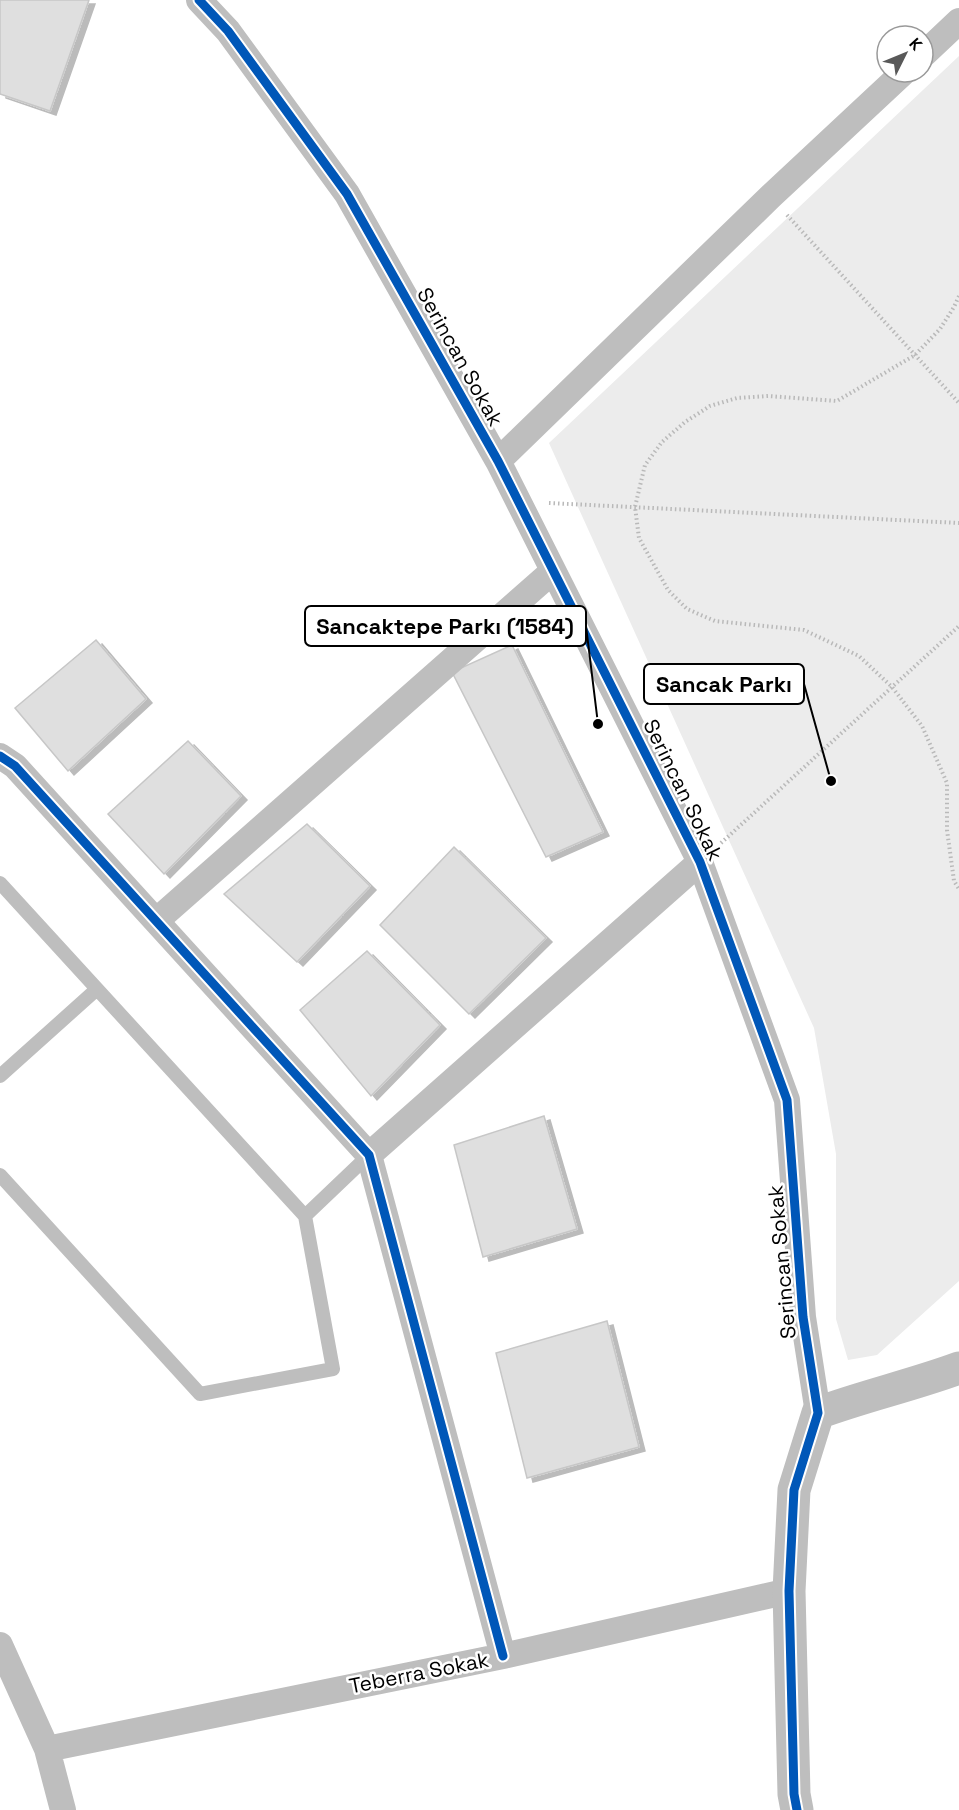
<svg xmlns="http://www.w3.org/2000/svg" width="959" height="1810" viewBox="0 0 959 1810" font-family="'Space Grotesk',sans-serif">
	<defs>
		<filter id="shadow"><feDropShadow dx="6" dy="4" stdDeviation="0" flood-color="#0004"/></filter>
	</defs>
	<rect width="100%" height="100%" fill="#fff"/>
	<path fill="#ececec" d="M 959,56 L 959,1281 L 877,1355 L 848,1360 L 836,1319 L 836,1154 L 814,1028 L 549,443 Z"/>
	<path fill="#dfdfdf" stroke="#c7c7c7" stroke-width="1.5" filter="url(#shadow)" d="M 0,0 L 89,0 L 50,111 L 0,94 Z
		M 96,640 L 146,699 L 68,771 L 15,708 Z
		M 512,645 L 603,832 L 546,857 L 452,672 Z
		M 188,741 L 241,796 L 164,874 L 108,814 Z
		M 307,824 L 370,886 L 297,962 L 224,894 Z
		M 454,847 L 546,938 L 469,1014 L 380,925 Z
		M 367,951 L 440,1025 L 371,1096 L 300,1010 Z
		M 544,1116 L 577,1229 L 483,1257 L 454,1145 Z
		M 607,1321 L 639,1447 L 527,1478 L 496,1353 Z"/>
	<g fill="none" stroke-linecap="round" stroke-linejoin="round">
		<path stroke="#b9b9b9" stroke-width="4" stroke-dasharray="1.5 3" stroke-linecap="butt" d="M 787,215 L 959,403
			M 959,296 L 954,307 L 940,329 L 915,355 L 837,401 L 768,396 L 737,398 L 710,406 L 685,422 L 662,442 L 645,465 L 635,507 L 639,538 L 668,590 L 687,609 L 715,621 L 804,630 L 859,656 L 892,687 L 922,726 L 947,783 L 947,830 L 954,881 L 959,889
			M 549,503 L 959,523
			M 721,843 L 959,626"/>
		<path stroke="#bebebe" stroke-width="14" d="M 0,883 L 305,1216 L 333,1369 L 200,1394 L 0,1175
			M 0,1076 L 97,989
			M 305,1216 L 369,1155"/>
		<path stroke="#bebebe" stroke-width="26" d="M 199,0 L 228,31 L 347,194 L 498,461 L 700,862 L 787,1100 L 803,1317 L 818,1413
			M 923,55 L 959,21
			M 498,461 L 770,197 L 904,72
			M 0,756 L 15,766 L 369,1155 L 503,1656
			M 156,921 L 553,571
			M 369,1155 L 700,862
			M 0,1645 L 47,1749 L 63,1810
			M 47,1749 L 503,1656 L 789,1591"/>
		<path stroke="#bebebe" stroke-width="33" d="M 797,1810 L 794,1794 L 789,1591 L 794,1490 L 818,1413 C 864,1396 913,1385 959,1368"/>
		<defs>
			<path id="cycleway" d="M 199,0 L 228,31 L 347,194 L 498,461 L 700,862 L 787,1100 L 803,1317 L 818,1413 L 794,1490 L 789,1591 L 794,1794 L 797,1810
				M 0,756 L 15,766 L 369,1155 L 503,1656"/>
		</defs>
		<use href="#cycleway" stroke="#fff" stroke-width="13"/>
		<use href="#cycleway" stroke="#0057b8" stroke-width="9"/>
	</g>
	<g text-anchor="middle" stroke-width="5" stroke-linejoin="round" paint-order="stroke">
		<g font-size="21" fill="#000" stroke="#fff">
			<text transform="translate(460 357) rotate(61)" y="7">Serincan Sokak</text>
			<text transform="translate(683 790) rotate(64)" y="7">Serincan Sokak</text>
			<text transform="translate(782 1262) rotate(-95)" y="7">Serincan Sokak</text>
			<text transform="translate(419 1673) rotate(-11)" y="7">Teberra Sokak</text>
		</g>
	</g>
	<path fill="none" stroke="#000" stroke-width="2" d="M598 724L586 626M831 781L804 684"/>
	<g fill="#000" stroke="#fff" stroke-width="2">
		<circle cx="598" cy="724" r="6"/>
		<circle cx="831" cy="781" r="6"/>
	</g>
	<g fill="#fff" stroke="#000" stroke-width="2">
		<rect x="305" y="606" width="281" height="40" rx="6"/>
		<rect x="644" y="664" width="160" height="40" rx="6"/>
	</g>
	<g font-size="22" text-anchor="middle" font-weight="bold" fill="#000">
		<text x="445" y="634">Sancaktepe Parkı (1584)</text>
		<text x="724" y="692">Sancak Parkı</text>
	</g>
	<g transform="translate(905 54) rotate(47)"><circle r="28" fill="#ffffff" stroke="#999999" stroke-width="1.5"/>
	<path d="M0-4.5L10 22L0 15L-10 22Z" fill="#595959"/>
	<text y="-9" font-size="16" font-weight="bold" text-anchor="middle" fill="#000000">K</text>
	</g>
</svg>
